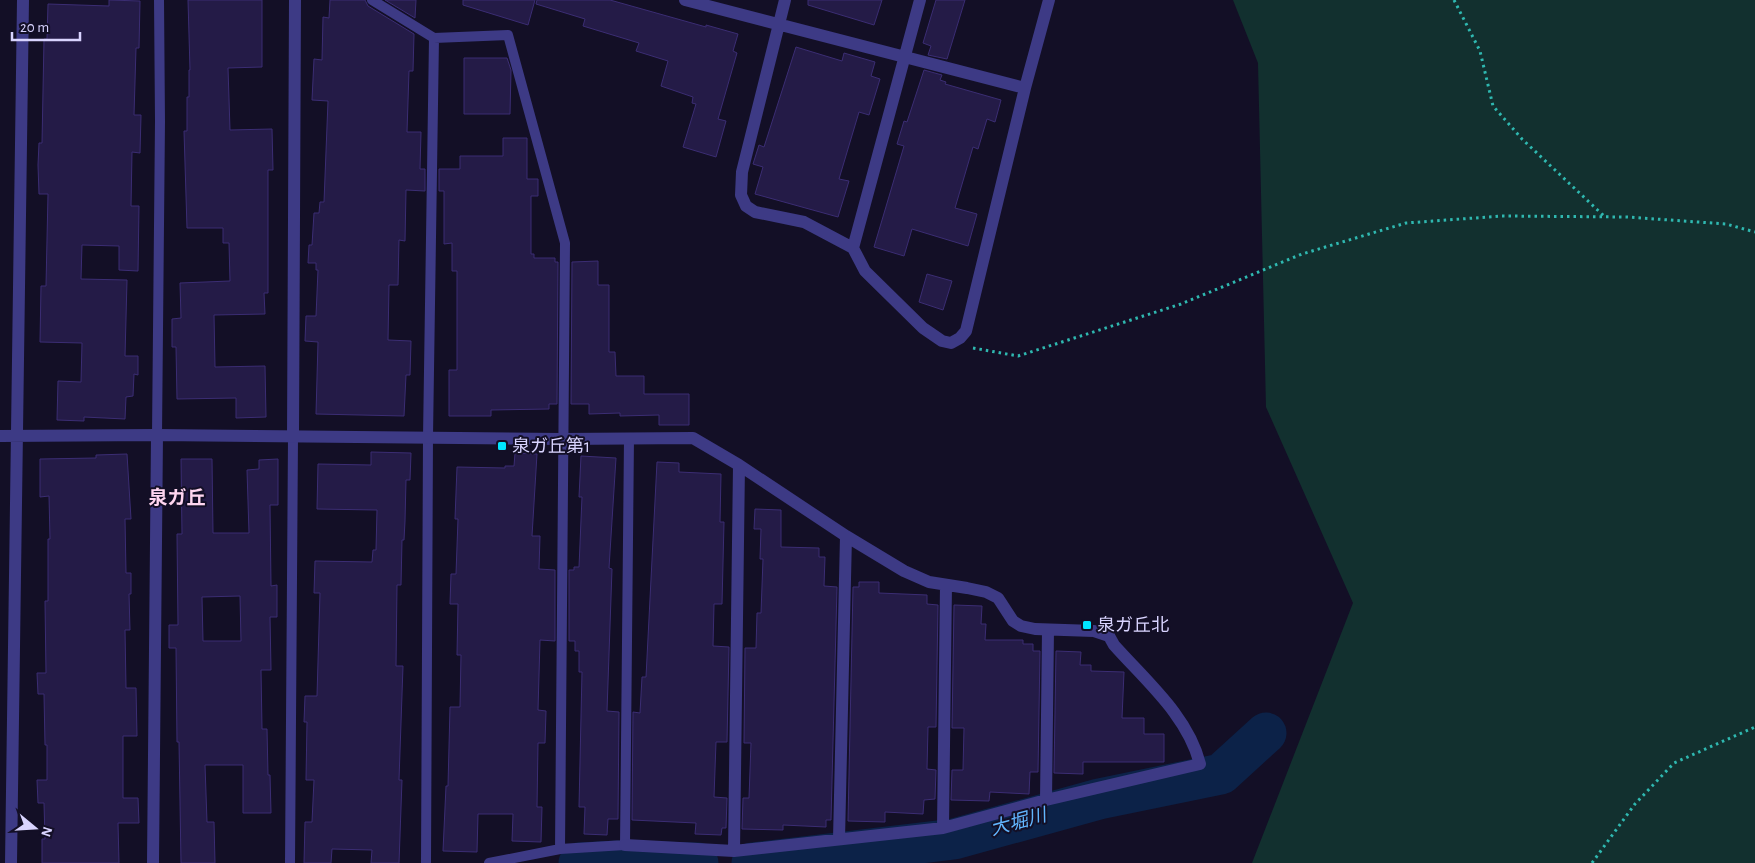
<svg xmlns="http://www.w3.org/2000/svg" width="1755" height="863" viewBox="0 0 1755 863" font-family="'Alegreya Sans','Noto Sans JP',sans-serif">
	<rect width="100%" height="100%" fill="#130f26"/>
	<path fill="#12302f" d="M 1233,0 L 1755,0 L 1755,863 L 1252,863 L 1353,603 L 1266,407 L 1258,63 Z"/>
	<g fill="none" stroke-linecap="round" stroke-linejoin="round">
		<path stroke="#0c2248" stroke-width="41" d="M 579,863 L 618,861 L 698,863
			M 752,863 L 954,839 L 1099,799 L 1221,774 L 1266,733"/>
	</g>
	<path fill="#241b47" stroke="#3b2d73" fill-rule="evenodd" d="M 109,0 L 140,1 L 139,48 L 136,48 L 134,115 L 141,115 L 140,153 L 132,152 L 131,206 L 139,206 L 138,271 L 119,270 L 119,246 L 82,245 L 81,279 L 127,280 L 125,356 L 138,356 L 138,375 L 134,374 L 133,396 L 126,397 L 125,419 L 84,417 L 84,421 L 57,420 L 58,381 L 81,382 L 82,343 L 40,342 L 41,286 L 46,286 L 48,194 L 39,194 L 38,165 L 39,143 L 42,143 L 44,39 L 47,39 L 48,4 L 109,6 Z
		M 188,0 L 262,0 L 262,67 L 228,68 L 230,130 L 272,129 L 273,170 L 268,170 L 268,293 L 264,293 L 265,314 L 214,315 L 215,367 L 265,366 L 266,417 L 236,418 L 236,398 L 177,399 L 176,347 L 172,347 L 172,319 L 181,318 L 180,283 L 230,281 L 229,243 L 223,243 L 223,228 L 187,228 L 184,131 L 187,131 L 187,97 L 189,97 L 189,70 L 190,70 Z
		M 330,0 L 365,0 L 368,6 L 414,34 L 413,71 L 409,71 L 407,132 L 421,132 L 420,169 L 425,169 L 425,191 L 406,190 L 405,241 L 399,240 L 398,285 L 389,285 L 388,340 L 411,341 L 410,375 L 406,375 L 404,416 L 316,414 L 318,342 L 305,341 L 306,316 L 316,316 L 318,270 L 316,270 L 316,263 L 308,263 L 309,245 L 312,245 L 314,213 L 319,213 L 320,202 L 324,202 L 328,101 L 312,100 L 314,59 L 322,60 L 323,17 L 329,18 Z
		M 385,0 L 416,0 L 415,18 Z
		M 463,0 L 535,0 L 528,25 L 463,5 Z
		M 537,0 L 610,0 L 706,27 L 706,25 L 738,34 L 733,51 L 737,53 L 718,119 L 726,121 L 716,157 L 683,147 L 696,104 L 692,103 L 693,97 L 661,86 L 668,61 L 636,51 L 639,43 L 583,26 L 585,19 L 536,4 Z
		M 808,0 L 882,0 L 874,25 L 808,5 Z
		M 936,0 L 965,0 L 947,59 L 928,55 L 931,46 L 923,43 Z
		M 796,47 L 842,61 L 844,53 L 875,62 L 871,76 L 880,79 L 869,115 L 859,112 L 839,179 L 849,181 L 838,217 L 755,194 L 763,167 L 753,164 L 759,145 L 764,147 Z
		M 464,58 L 507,58 L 511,70 L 510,114 L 464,114 Z
		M 924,70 L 942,75 L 940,80 L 946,82 L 945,84 L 1001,100 L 995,122 L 987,119 L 978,149 L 973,147 L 955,208 L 977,214 L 968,246 L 912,229 L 904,256 L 874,247 L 904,146 L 897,144 L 904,121 L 907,122 Z
		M 503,138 L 527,138 L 527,179 L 538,179 L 538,196 L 531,196 L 531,254 L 534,254 L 534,258 L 555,258 L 555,262 L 558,262 L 557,404 L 549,404 L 549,409 L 491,410 L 491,416 L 449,416 L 449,370 L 457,370 L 457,271 L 452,271 L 452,243 L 444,244 L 444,191 L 439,191 L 439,169 L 460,169 L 460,156 L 503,156 Z
		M 598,261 L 598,285 L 609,285 L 609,352 L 615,352 L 616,376 L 644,376 L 644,394 L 689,394 L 689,425 L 659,425 L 659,415 L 620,416 L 620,413 L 589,414 L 589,404 L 571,404 L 572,262 Z
		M 927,274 L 952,281 L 943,310 L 919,302 Z
		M 371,452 L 411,453 L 410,480 L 406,480 L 405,521 L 404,540 L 402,540 L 401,585 L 397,585 L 396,666 L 403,666 L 399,780 L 402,780 L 399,863 L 371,863 L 372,850 L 332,849 L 331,863 L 304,863 L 305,822 L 312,822 L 314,780 L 306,780 L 307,722 L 304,722 L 305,696 L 317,696 L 320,593 L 314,593 L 315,561 L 372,562 L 373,550 L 376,550 L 377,510 L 317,509 L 318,464 L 371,465 Z
		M 515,453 L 537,454 L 532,536 L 540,536 L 539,569 L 555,570 L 555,641 L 540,640 L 538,710 L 546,711 L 545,743 L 538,743 L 537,807 L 542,807 L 541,842 L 512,841 L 513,814 L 478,814 L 477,852 L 443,851 L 446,786 L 448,786 L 450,707 L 460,707 L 461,655 L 457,655 L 458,604 L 450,604 L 451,574 L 456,574 L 458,519 L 455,519 L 457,467 L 505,468 L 505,466 L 514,466 Z
		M 127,454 L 131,519 L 125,519 L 126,573 L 131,573 L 131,594 L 129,594 L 130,630 L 125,630 L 126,688 L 136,688 L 137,736 L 123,736 L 123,798 L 138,798 L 139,823 L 118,823 L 119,863 L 42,863 L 42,839 L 45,839 L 44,803 L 38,803 L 37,780 L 47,780 L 47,745 L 45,745 L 44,694 L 38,694 L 37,673 L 46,673 L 45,601 L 48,601 L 48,539 L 50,539 L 49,496 L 40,497 L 40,459 L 96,458 L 96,455 Z
		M 581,456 L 616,458 L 609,568 L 612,569 L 607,711 L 619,712 L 618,819 L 608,819 L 607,835 L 584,834 L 585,807 L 579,807 L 582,672 L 579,672 L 579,651 L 575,651 L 575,641 L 569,641 L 569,570 L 574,570 L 574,567 L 579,567 L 582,497 L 579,497 Z
		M 181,459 L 212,459 L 213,533 L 249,533 L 247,470 L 259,469 L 259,460 L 278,459 L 278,505 L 270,505 L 271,586 L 277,585 L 277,617 L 270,617 L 271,670 L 261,670 L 262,729 L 267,729 L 268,775 L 270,775 L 271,813 L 243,813 L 243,765 L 205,765 L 207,822 L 214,822 L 215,863 L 181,863 L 179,742 L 177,742 L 176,648 L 169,648 L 169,625 L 178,625 L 177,534 L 182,534 ZM 240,596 L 241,641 L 203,641 L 202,597 Z
		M 657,462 L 679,463 L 679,472 L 721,474 L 720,522 L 724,522 L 722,604 L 714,604 L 713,646 L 729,647 L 727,742 L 716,742 L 714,797 L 727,798 L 726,828 L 722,828 L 721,835 L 695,834 L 696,823 L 632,820 L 633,712 L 640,713 L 642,677 L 646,677 Z
		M 755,509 L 781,510 L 781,547 L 819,548 L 819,557 L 825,557 L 824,586 L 837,587 L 831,820 L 826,820 L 826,827 L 783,825 L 783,830 L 742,829 L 743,798 L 749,798 L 751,743 L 744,743 L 745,648 L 756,648 L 757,613 L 761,613 L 763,559 L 760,559 L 761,529 L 754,529 Z
		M 859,582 L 879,582 L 879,593 L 927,595 L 927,604 L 938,605 L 936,727 L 928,727 L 927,769 L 936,770 L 935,799 L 924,800 L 923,814 L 885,812 L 885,822 L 848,821 L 853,587 L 859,587 Z
		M 954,605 L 982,606 L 981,624 L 986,624 L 985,640 L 1023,640 L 1023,644 L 1033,644 L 1033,651 L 1040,651 L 1038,772 L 1030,772 L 1029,794 L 990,792 L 989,801 L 951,800 L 952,770 L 963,770 L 964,728 L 952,728 Z
		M 1056,651 L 1081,652 L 1080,665 L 1091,665 L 1091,671 L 1124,672 L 1122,718 L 1144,718 L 1144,734 L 1164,734 L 1164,762 L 1083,762 L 1083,774 L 1054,773 Z"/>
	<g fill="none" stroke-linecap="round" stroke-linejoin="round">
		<path stroke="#2fb8b0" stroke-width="3" stroke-dasharray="2.5 4" stroke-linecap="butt" d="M 1454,0 L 1480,51 L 1493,106 L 1522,139 L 1604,216
			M 973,348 L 1018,356 L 1181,304 L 1302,254 L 1406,223 L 1502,216 L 1627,217 L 1726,224 L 1755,232
			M 1592,863 L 1635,804 L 1674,763 L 1755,727"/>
		<path stroke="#3d3a85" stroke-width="10" d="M 372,0 L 434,38 L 428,437 L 426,863
			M 434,38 L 508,35 L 565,243 L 560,849
			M 157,435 L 160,121 L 159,0
			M 290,863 L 293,437
			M 489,863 L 560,849 L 625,845 L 629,438"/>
		<path stroke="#3d3a85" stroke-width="12" d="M 685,0 L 1025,88
			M 785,0 L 742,172 L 741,195 L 746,206 L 755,212 L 804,222 L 853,248 L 865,271 L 923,328 L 942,341 L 951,343 L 960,338 L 966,331 L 1025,88 L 1049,0
			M 853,248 L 920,0
			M 0,436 L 157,435 L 562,439 L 693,438 L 739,465 L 846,536 L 904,571 L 929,582 L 967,588 L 986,592 L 998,598 L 1013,621 L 1021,626 L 1035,629 L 1094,631 L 1109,636 L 1114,645 C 1146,681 1188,716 1200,764 L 1046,800 L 943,828 L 734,851 L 739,465
			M 293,437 L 295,0
			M 1046,800 L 1048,630
			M 943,828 L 946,585
			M 839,839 L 846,536
			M 625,845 L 734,851
			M 11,863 L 23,0
			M 153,863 L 157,435"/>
	</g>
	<g fill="#00e5ff" stroke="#130f26" stroke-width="2">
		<rect x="497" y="441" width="10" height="10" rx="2.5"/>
		<rect x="1082" y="620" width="10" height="10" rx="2.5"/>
	</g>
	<g text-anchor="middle" stroke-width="4" stroke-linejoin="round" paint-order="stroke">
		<g font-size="18" fill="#d9d4ff" stroke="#130f26" text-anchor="start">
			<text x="512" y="452">泉ガ丘第1</text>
			<text x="1097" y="631">泉ガ丘北</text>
		</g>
		<g font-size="19" font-weight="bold" fill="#ffd6f0" stroke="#130f26">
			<text x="177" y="504">泉ガ丘</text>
		</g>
		<g font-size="19" font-style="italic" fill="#62b6ff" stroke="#130f26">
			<text transform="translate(1018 821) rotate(-15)" y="7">大堀川</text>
		</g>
	</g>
	<g transform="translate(35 828) rotate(108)" stroke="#130f26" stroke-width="4" paint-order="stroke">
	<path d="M0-4L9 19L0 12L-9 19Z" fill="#d9d4ff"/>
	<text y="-8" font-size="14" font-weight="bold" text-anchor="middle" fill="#d9d4ff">N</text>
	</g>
	<path d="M12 32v8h68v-8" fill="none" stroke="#d9d4ff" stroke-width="2.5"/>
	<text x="20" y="32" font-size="15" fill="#d9d4ff" stroke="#130f26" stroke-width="4" paint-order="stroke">20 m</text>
</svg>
